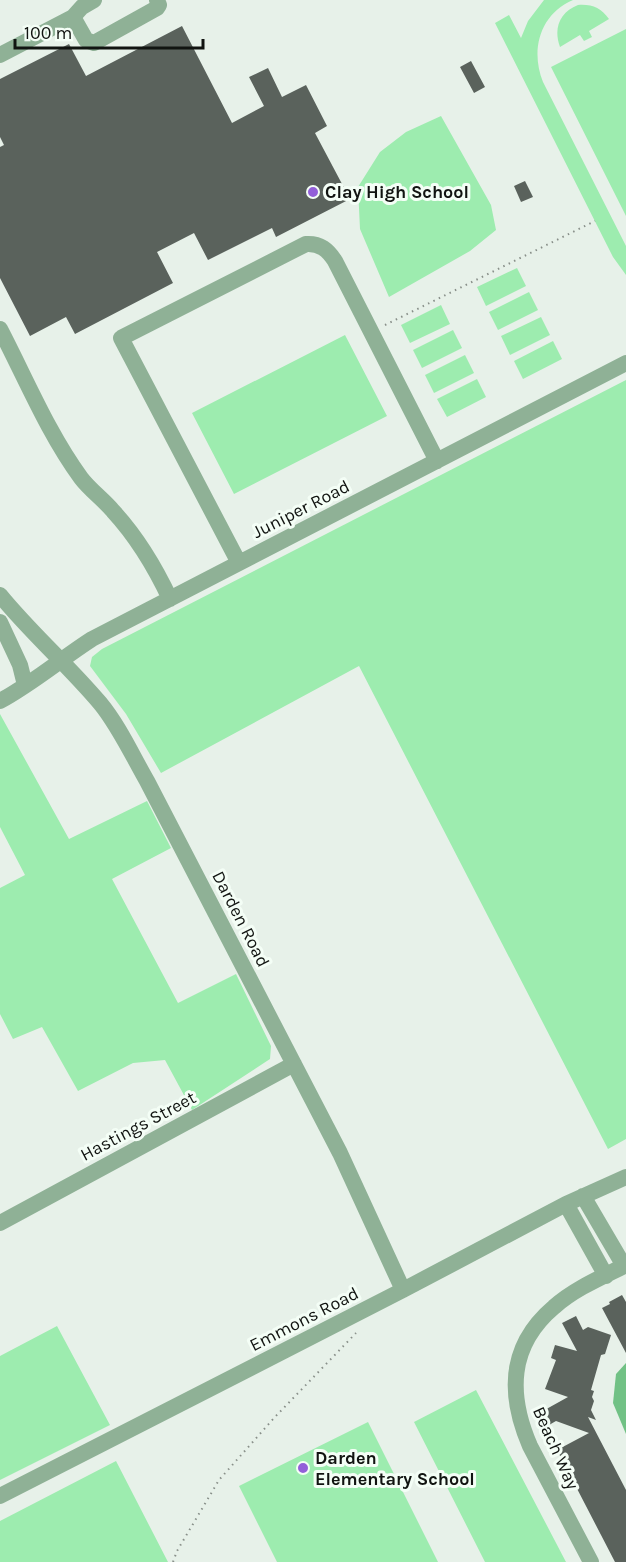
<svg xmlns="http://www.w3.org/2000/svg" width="626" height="1562" viewBox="0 0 626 1562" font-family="Karla,sans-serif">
	<rect width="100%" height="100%" fill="#e7f1e9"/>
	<path fill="#9decaf" d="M 544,0 L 573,0 C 540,14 530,50 543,82 L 626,246 L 626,275 L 613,257 L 495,23 L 509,15 L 521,38 L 528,21 Z
		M 578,5 C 592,4 601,8 609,19 L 589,31 L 592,37 L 584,41 L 580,35 L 560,47 C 553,28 560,12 578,5 Z
		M 626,29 L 626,216 L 551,67 Z
		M 441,116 L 491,205 L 496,230 L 470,251 L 389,297 L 360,229 L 358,187 L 380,152 L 406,132 Z
		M 517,268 L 526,286 L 486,306 L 477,287 Z
		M 529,292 L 538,310 L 498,330 L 489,312 Z
		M 441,305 L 450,324 L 410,343 L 401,325 Z
		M 541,317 L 550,335 L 510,355 L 501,336 Z
		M 453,330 L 462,348 L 422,368 L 413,350 Z
		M 345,335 L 387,416 L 234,494 L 192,413 Z
		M 553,341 L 562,359 L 523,379 L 514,361 Z
		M 465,355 L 474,373 L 434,393 L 425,375 Z
		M 477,379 L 486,397 L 447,417 L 437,399 Z
		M 626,380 L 626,1139 L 608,1149 L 359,666 L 161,773 L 126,714 L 90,666 L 92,657 L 102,649 Z
		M 0,714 L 69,839 L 147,801 L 171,848 L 112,879 L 178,1003 L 236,974 L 271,1046 L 270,1059 L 192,1110 L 165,1060 L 133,1063 L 78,1091 L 42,1027 L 13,1039 L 0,1014 L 0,888 L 25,875 L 0,827 Z
		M 57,1326 L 110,1425 L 0,1480 L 0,1356 Z
		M 476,1390 L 566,1562 L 485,1562 L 414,1422 Z
		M 368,1422 L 438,1562 L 277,1562 L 239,1486 Z
		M 116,1461 L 168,1562 L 0,1562 L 0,1521 Z"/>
	<path fill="#71c185" d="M 626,1363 L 626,1434 L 613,1403 L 616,1374 Z"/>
	<path fill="#5a625c" d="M 182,26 L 232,123 L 264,106 L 249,77 L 268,68 L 282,97 L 306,85 L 327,126 L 315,133 L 350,199 L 276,237 L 272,228 L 208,260 L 194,233 L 157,252 L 173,283 L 75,334 L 66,317 L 30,336 L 0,278 L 0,147 L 4,145 L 0,137 L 0,79 L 69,44 L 86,76 Z
		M 471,61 L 485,87 L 474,93 L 460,67 Z
		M 525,181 L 533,197 L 521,202 L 514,186 Z
		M 622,1295 L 626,1302 L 626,1353 L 602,1308 L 610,1304 L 609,1302 Z
		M 576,1316 L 583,1330 L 588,1327 L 611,1335 L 605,1354 L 601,1355 L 591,1390 L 594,1391 L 592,1397 L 594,1401 L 591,1410 L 596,1420 L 588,1417 L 626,1490 L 626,1562 L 615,1562 L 557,1450 L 589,1433 L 556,1421 L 549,1425 L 541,1412 L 568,1397 L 545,1389 L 556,1360 L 551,1358 L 555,1345 L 577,1351 L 562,1323 Z"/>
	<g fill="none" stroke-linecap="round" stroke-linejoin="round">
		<path stroke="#888f89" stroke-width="2" stroke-dasharray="1.5 4.5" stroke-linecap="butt" d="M 385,325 L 595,221
			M 173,1562 L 177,1551 L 219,1480 L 274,1418 L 356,1333"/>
		<path stroke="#8fb196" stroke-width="16" d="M 73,17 L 86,40 L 94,43 L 157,8 L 159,5 L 157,0
			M 0,55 L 73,17 L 82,7 L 94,0
			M 0,329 C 26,379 48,433 81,478 C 90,490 103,499 113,511 C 137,537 155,567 170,599
			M 239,563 L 121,338 L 306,244 C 320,243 328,250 335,261 L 437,461
			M 0,595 C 31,633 68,665 100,703 C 119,726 132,755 147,781 L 340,1153 L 403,1290
			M 0,622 L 20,665 L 25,685
			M 0,701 C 33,683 61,659 92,639 L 626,363
			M 583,1196 L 624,1266
			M 566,1204 L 606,1276
			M 0,1223 L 294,1064
			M 0,1496 L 403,1290 L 566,1204 L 626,1177
			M 591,1562 L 530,1446 C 508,1395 508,1346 554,1307 C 574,1289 602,1277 626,1265"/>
	</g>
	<g fill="#935fd9" stroke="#f4fef6" stroke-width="2">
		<circle cx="313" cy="192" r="6"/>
		<circle cx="303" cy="1468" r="6"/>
	</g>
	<g text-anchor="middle" stroke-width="6" stroke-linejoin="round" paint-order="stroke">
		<g font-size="18" font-weight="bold" fill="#111411" stroke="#f4fef6" text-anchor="start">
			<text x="325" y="198">Clay High School</text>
			<text x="315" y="1464">Darden<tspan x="315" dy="21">Elementary School</tspan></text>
		</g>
		<g font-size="18" fill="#111411" stroke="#f4fef6">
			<text transform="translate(301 509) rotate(-27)" y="6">Juniper Road</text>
			<text transform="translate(241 919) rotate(63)" y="6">Darden Road</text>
			<text transform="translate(138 1126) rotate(-28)" y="6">Hastings Street</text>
			<text transform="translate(304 1319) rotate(-27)" y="6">Emmons Road</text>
			<text transform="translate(556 1448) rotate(66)" y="6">Beach Way</text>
		</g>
	</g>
	<path d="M15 39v9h188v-9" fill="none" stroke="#111411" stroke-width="3"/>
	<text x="24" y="39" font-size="18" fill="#111411" stroke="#f4fef6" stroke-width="4.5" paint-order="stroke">100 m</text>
</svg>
